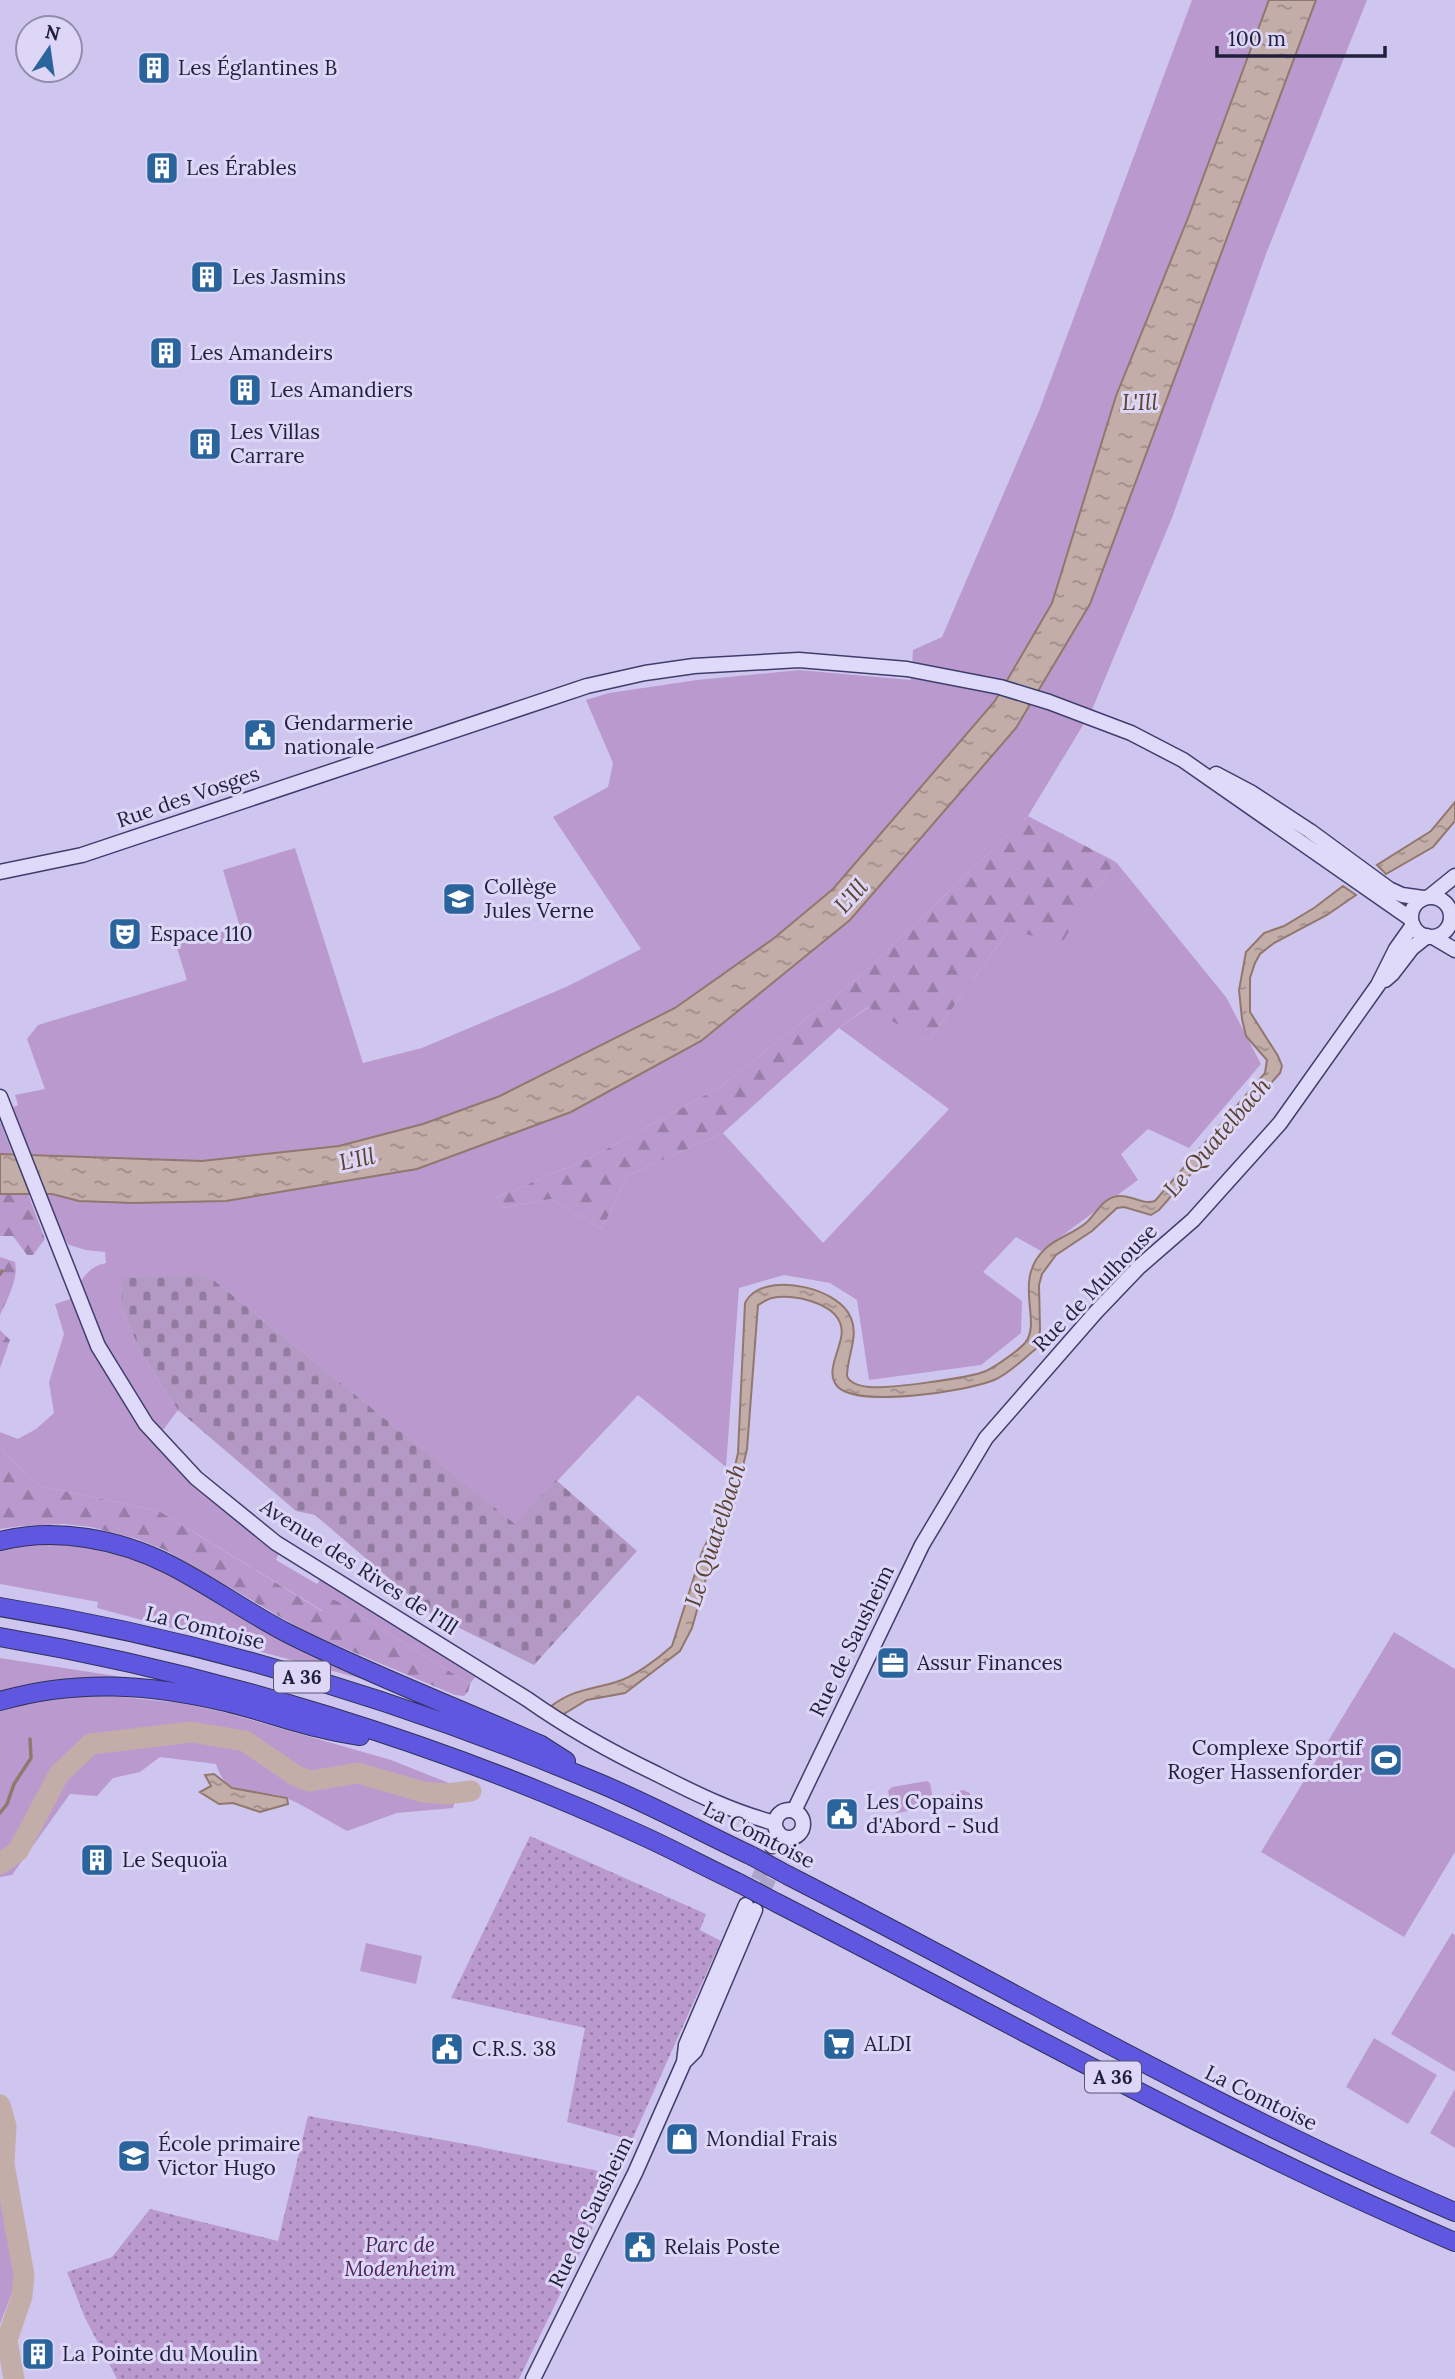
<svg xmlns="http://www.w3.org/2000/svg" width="1455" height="2379" viewBox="0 0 1455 2379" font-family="Lora,serif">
	<defs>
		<pattern id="forest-firs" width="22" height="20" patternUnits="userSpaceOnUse" patternTransform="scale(1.75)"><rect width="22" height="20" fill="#ba9ace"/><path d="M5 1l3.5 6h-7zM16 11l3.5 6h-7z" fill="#977da8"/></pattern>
		<pattern id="cemetery-stones" width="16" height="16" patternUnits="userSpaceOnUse" patternTransform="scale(1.75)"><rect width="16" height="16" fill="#b399c3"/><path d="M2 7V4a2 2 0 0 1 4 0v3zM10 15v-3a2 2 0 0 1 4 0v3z" fill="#917ca0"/></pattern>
		<pattern id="park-dots" width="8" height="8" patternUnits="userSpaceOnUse" patternTransform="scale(1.75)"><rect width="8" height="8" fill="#ba9ace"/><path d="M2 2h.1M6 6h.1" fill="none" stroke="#977da8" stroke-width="1.8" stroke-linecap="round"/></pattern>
		<pattern id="water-ripples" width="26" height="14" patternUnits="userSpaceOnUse" patternTransform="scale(1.75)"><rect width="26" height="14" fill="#c3ada8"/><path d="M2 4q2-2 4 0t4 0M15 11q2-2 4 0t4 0" fill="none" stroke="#9e8c8a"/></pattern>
	</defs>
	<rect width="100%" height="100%" fill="#cfc6ef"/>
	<path fill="#ba9ace" d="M 1192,0 L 1367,0 L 1266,254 L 1172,518 L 1091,712 L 1028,816 L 858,978 L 720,1087 L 590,1158 L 497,1197 L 503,1208 L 551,1199 L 602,1229 L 627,1176 L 723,1133 L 823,1243 L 949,1109 L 839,1028 L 869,1007 L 928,1042 L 1009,930 L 1088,899 L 1116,862 L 1226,997 L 1261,1064 L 1189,1148 L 1148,1129 L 1121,1154 L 1138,1180 L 1041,1251 L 1016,1237 L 983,1272 L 1022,1301 L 1021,1333 L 981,1365 L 869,1380 L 857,1300 L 830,1283 L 784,1275 L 739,1288 L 726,1467 L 638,1395 L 516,1525 L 207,1275 L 122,1307 L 140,1351 L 178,1410 L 154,1442 C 193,1484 233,1520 280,1551 L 276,1560 L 317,1584 L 321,1578 L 475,1677 L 470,1684 L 337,1601 L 323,1611 L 159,1511 L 40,1486 L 6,1455 L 0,1445 L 0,1432 L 18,1439 L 36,1429 L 54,1413 L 49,1382 L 64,1334 L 55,1304 L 85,1294 L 80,1282 C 88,1271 93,1266 106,1263 L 105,1252 L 86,1250 L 69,1245 L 61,1233 L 45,1193 L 79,1201 L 133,1203 L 417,1169 L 850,920 L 1016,728 L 1036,693 L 1005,682 L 995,701 L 833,889 L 773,939 L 675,1008 L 500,1096 L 423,1124 L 339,1146 L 202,1161 L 31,1155 L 13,1107 L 18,1105 L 15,1095 L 45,1089 L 27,1039 L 38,1025 L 187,980 L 176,945 L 240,927 L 223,870 L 295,848 L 363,1063 L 422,1048 L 566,987 L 641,949 L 553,817 L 608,787 L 613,763 L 586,700 L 609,693 L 697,680 L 799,670 L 911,680 L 913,650 L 942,637 L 1039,411 Z
		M 0,1121 L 13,1155 L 0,1154 Z
		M 51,1543 L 100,1547 L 151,1564 L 396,1688 L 97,1608 L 98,1602 L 0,1584 L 0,1548 Z
		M 1394,1632 L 1455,1669 L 1455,1852 L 1404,1937 L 1261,1852 Z
		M 0,1658 L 135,1679 L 46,1681 L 0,1693 Z
		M 92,1694 L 181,1703 L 227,1713 L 391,1760 L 459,1787 L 453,1808 L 397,1813 L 347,1831 C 328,1821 309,1808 289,1799 C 260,1786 228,1804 216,1764 L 160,1757 L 140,1772 L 113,1778 L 97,1796 L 70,1794 L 12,1875 L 0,1877 L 0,1708 L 57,1696 Z
		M 927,1781 L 930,1783 L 934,1805 L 932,1807 L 897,1813 L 892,1811 L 888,1791 L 892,1787 Z
		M 1452,1933 L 1455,1935 L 1455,2072 L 1391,2034 Z
		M 366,1943 L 422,1956 L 416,1984 L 360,1971 Z
		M 1374,2038 L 1437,2075 L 1408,2124 L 1346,2087 Z
		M 1455,2089 L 1455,2148 L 1430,2133 Z
		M 0,2186 L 18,2277 L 0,2324 Z"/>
	<path fill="url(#forest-firs)" d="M 1028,816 L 1116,862 L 1088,899 L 1062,943 L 1009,930 L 928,1042 L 868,1007 L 839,1028 L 723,1133 L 627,1176 L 602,1229 L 551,1199 L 503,1208 L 497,1197 L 590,1158 L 720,1087 L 858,978 Z
		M 0,1194 L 28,1194 L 45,1239 L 33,1255 L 27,1255 L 13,1236 L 0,1236 Z
		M 0,1257 L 15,1262 C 19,1278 7,1300 0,1315 Z
		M 0,1330 L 10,1340 L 0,1368 Z
		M 0,1445 L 6,1455 L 40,1486 L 159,1511 L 322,1611 L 327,1602 L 332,1599 L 337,1601 L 470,1684 L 468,1692 L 464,1696 L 455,1695 L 308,1633 L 165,1550 L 137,1539 L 91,1527 L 64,1524 L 21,1526 L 0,1529 Z"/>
	<path fill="url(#cemetery-stones)" d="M 207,1275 L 515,1524 L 556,1480 L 637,1551 L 534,1665 L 431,1614 L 315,1515 L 296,1511 L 178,1410 L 140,1351 L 122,1307 L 122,1278 Z"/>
	<path fill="url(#park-dots)" d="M 963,1790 L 970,1793 L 967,1807 L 945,1810 C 946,1798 950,1792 963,1790 Z
		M 530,1836 L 706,1914 L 700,1930 L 721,1941 L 632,2140 L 567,2122 L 585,2028 L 451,1998 Z
		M 308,2116 L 466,2144 L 604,2172 L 612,2187 L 519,2379 L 117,2379 L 85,2318 L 67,2272 L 112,2257 L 150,2209 L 278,2241 Z"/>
	<path fill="url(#water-ripples)" stroke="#92776e" stroke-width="2" d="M 1269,0 L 1316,0 L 1090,604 L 1016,728 L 850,920 L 701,1041 L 571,1112 L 417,1169 L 226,1201 L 133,1203 L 79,1201 L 52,1194 L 0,1194 L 0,1154 L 202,1161 L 339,1146 L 423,1124 L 500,1096 L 675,1008 L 773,939 L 833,889 L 995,701 L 1052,603 L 1116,396 L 1188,218 Z
		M 1455,802 L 1455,821 L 1433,847 L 1386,874 L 1377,865 L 1431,831 Z
		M 1343,886 L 1356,895 L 1327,915 L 1274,943 L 1260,954 L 1255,963 L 1250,978 L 1250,1012 L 1278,1056 L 1282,1066 L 1280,1073 L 1159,1210 L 1151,1215 L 1124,1207 L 1117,1208 L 1092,1231 L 1056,1255 L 1042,1274 L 1039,1285 L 1040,1330 L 1037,1348 C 1024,1358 1009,1374 994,1380 C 968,1391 859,1408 838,1387 C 822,1371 846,1344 841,1326 C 836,1303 792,1293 772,1298 C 767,1299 762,1303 758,1305 L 747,1449 L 734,1504 L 715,1546 L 692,1628 L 680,1651 L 625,1693 L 587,1700 L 562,1715 L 550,1707 C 573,1689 590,1690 616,1682 C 634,1677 659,1658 672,1646 L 702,1552 L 728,1497 L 738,1453 L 745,1303 C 747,1300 748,1297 751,1295 C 774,1273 840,1289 851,1318 C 859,1336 847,1357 847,1376 C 850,1384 860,1386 869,1387 C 887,1389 970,1378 986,1371 C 995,1367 1019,1350 1025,1343 C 1043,1321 1011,1280 1046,1248 C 1058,1237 1075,1233 1087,1222 C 1097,1213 1103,1197 1119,1196 C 1132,1195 1142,1205 1155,1201 L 1265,1073 L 1267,1060 L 1246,1036 L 1242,1019 L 1239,990 L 1246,952 L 1264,933 L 1284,926 L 1314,908 Z
		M 214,1774 L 232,1788 L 287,1798 L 288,1804 L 260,1812 L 233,1803 L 219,1804 L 200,1792 L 211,1786 L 205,1775 Z"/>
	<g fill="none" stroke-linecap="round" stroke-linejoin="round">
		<path stroke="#92776e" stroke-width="3.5" d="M 0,1274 L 2,1271
			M 0,1813 L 7,1804 L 14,1784 L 31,1758 L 30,1739"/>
		<path stroke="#c3ada8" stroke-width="21" d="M 0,1864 L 18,1851 L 59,1774 L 91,1744 L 191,1732 L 245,1741 L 296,1776 L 310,1781 L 358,1773 L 423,1792 L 447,1794 L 471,1791
			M 0,2105 L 6,2126 L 4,2164 L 24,2275 L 22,2296 L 7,2340 L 14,2379"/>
		<path stroke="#aca5cb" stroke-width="14" stroke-dasharray="14 7" stroke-linecap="butt" d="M 749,1899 L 769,1854
			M 755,1910 L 782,1851"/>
		<defs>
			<path id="secondary" d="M 1216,774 L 1252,793 L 1310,831 L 1389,889 L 1402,895 L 1423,898
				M 0,872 L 82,855 L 587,686 L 645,673 L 694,666 L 799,660 L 907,669 L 1000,687 L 1049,702 L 1131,733 L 1183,760 L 1411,919
				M1411 917a20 20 0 1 1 40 0a20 20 0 1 1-40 0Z
				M 1429,897 L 1455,876
				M 1433,937 L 1455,950
				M 1385,980 L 1392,974 L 1412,948 L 1427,936
				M 0,1097 L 98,1346 L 146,1424 L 196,1478 L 276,1543 L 527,1699 C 568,1728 611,1752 657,1774 C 696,1794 733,1812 775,1823
				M775 1824a14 14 0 1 1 28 0a14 14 0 1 1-28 0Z
				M 794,1811 L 922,1545 L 986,1438 L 1096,1312 L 1139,1267 L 1193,1220 L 1280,1123 L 1378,985 L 1396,949 L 1413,925
				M 772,1846 L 778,1832
				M 684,2062 L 695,2051 L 755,1910
				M 533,2379 L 635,2173 L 684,2062 L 686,2045 L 746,1905"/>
			<path id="highway" d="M 0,1541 C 56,1527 119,1539 170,1565 C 211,1586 248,1613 289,1634 C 371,1675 458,1708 541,1745 L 566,1761
				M 0,1607 C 203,1640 404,1701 594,1781 C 648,1803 699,1831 752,1856
				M 0,1637 C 217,1674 444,1744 643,1836 C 676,1851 707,1868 739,1883
				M 0,1701 C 76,1679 149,1684 226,1702 C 271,1713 314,1730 360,1736
				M 789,1876 C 1011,1989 1226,2115 1455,2212
				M 777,1903 C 1002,2018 1222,2143 1455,2242"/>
		</defs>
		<use href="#secondary" stroke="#3e3e6d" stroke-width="17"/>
		<use href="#highway" stroke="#2f3159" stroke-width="20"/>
		<use href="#secondary" stroke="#e0dafa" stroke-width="14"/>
		<use href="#highway" stroke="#5f57df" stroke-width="18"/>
		<defs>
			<path id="highway-bridge" d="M 752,1856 L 789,1876
				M 739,1883 L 777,1903"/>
		</defs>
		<use href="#highway-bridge" stroke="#2f3159" stroke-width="20" stroke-linecap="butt"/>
		<use href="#highway-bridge" stroke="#5f57df" stroke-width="18"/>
	</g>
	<defs>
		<symbol id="building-square" viewBox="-11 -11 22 22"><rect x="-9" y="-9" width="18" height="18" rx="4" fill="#2a649c" stroke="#ddd6f7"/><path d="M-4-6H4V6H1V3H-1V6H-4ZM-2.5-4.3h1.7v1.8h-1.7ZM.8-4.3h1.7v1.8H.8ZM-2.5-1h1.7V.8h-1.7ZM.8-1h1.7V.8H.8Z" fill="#fff"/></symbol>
		<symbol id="civic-square" viewBox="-11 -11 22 22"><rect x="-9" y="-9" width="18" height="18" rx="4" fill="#2a649c" stroke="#ddd6f7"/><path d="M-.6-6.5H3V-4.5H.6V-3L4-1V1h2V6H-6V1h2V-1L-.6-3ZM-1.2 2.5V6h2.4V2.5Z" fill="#fff"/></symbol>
		<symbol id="school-square" viewBox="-11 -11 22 22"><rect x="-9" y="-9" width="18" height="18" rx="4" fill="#2a649c" stroke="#ddd6f7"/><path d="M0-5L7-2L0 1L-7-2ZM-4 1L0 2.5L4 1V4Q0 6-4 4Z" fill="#fff"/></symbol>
		<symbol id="theatre-square" viewBox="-11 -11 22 22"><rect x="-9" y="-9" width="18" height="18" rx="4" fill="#2a649c" stroke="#ddd6f7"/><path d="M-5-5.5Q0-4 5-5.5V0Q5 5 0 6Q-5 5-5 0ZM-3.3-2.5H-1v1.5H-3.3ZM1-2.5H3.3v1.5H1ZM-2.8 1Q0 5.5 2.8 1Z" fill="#fff"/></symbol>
		<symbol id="office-square" viewBox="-11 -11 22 22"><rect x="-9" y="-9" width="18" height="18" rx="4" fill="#2a649c" stroke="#ddd6f7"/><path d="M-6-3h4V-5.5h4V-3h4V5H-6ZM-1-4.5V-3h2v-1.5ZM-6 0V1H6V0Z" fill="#fff"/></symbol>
		<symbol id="stadium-square" viewBox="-11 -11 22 22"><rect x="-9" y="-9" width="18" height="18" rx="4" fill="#2a649c" stroke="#ddd6f7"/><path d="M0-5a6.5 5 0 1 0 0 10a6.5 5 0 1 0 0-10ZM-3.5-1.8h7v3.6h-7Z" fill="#fff"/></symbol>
		<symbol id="supermarket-square" viewBox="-11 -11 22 22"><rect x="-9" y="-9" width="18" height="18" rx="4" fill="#2a649c" stroke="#ddd6f7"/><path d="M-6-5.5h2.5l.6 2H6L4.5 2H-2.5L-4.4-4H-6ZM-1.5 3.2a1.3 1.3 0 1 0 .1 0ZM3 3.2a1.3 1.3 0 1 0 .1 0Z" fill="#fff"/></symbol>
		<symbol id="shop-square" viewBox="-11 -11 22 22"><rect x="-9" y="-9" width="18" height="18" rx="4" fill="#2a649c" stroke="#ddd6f7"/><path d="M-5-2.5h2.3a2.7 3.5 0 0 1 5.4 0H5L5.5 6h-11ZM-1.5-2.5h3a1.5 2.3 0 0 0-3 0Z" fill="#fff"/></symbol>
	</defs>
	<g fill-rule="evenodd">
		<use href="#building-square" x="135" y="49" width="38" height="38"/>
		<use href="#building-square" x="143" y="149" width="38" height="38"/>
		<use href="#building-square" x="188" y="258" width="38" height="38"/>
		<use href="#building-square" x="147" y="334" width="38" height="38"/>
		<use href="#building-square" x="226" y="371" width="38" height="38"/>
		<use href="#building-square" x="186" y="425" width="38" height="38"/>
		<use href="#civic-square" x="241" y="716" width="38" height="38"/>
		<use href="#school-square" x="440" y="880" width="38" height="38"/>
		<use href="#theatre-square" x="106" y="915" width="38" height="38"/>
		<use href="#office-square" x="874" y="1644" width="38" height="38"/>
		<use href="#stadium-square" x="1367" y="1741" width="38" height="38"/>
		<use href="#civic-square" x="823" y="1795" width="38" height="38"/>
		<use href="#building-square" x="78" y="1841" width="38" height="38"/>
		<use href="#supermarket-square" x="820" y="2025" width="38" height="38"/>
		<use href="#civic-square" x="428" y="2030" width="38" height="38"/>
		<use href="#shop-square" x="663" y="2120" width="38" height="38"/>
		<use href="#school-square" x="115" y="2137" width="38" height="38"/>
		<use href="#civic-square" x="621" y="2228" width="38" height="38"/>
		<use href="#building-square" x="19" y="2335" width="38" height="38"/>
	</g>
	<g text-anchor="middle" stroke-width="6" stroke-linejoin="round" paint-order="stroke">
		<g fill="#ddd6f7" stroke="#585773" stroke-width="2">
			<rect x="274" y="1661.5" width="56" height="31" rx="5"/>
			<rect x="1085" y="2061.5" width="56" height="31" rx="5"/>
		</g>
		<g font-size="19" font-weight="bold" fill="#1f203b">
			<text x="302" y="1684">A 36</text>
			<text x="1113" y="2084">A 36</text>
		</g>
		<g font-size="21" fill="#1f203b" stroke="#ddd6f7" text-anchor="start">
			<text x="178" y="75">Les Églantines B</text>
			<text x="186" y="175">Les Érables</text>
			<text x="232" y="284">Les Jasmins</text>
			<text x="190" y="360">Les Amandeirs</text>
			<text x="270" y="397">Les Amandiers</text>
			<text x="230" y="439">Les Villas<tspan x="230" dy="24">Carrare</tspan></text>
			<text x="284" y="730">Gendarmerie<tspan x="284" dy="24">nationale</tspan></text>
			<text x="484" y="894">Collège<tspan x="484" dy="24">Jules Verne</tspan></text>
			<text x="150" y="941">Espace 110</text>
			<text x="917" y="1670">Assur Finances</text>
			<text x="1362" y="1755" text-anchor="end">Complexe Sportif<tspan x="1362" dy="24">Roger Hassenforder</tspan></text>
			<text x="866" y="1809">Les Copains<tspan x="866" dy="24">d'Abord - Sud</tspan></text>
			<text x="122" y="1867">Le Sequoïa</text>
			<text x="864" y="2051">ALDI</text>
			<text x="472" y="2056">C.R.S. 38</text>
			<text x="706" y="2146">Mondial Frais</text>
			<text x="158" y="2151">École primaire<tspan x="158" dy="24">Victor Hugo</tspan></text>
			<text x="664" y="2254">Relais Poste</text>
			<text x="62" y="2361">La Pointe du Moulin</text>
		</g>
		<g font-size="21" fill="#1f203b" stroke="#ddd6f7">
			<text transform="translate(188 797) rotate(-19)" y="7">Rue des Vosges</text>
			<text transform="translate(1095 1288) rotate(-46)" y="7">Rue de Mulhouse</text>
			<text transform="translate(359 1567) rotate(33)" y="7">Avenue des Rives de l'Ill</text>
			<text transform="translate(205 1628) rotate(14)" y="7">La Comtoise</text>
			<text transform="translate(852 1641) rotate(-64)" y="7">Rue de Sausheim</text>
			<text transform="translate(759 1835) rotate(27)" y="7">La Comtoise</text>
			<text transform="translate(1261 2098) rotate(26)" y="7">La Comtoise</text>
			<text transform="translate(591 2212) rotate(-64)" y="7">Rue de Sausheim</text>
		</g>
		<g font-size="21" font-style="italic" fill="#4c2658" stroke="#ddd6f7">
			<text x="400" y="2252">Parc de<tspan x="400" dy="24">Modenheim</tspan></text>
		</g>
		<g font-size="23" font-style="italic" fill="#5b422e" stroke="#ddd6f7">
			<text x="1140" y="410">L'Ill</text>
			<text transform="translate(851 896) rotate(-47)" y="8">L'Ill</text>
			<text transform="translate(1217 1137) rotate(-49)" y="8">Le Quatelbach</text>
			<text transform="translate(357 1159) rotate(-12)" y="8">L'Ill</text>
			<text transform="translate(715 1535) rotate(-72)" y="8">Le Quatelbach</text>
		</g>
	</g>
	<g transform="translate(49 49) rotate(13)"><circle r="33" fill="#ddd6f7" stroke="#918dac" stroke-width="2"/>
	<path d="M0-5L12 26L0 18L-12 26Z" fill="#2a649c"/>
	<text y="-10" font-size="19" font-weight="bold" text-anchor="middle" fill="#1f203b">N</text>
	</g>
	<path d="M1217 46v10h168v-10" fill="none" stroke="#1f203b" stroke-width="3.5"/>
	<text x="1228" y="46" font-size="21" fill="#1f203b" stroke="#ddd6f7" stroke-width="5" paint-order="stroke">100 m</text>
</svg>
